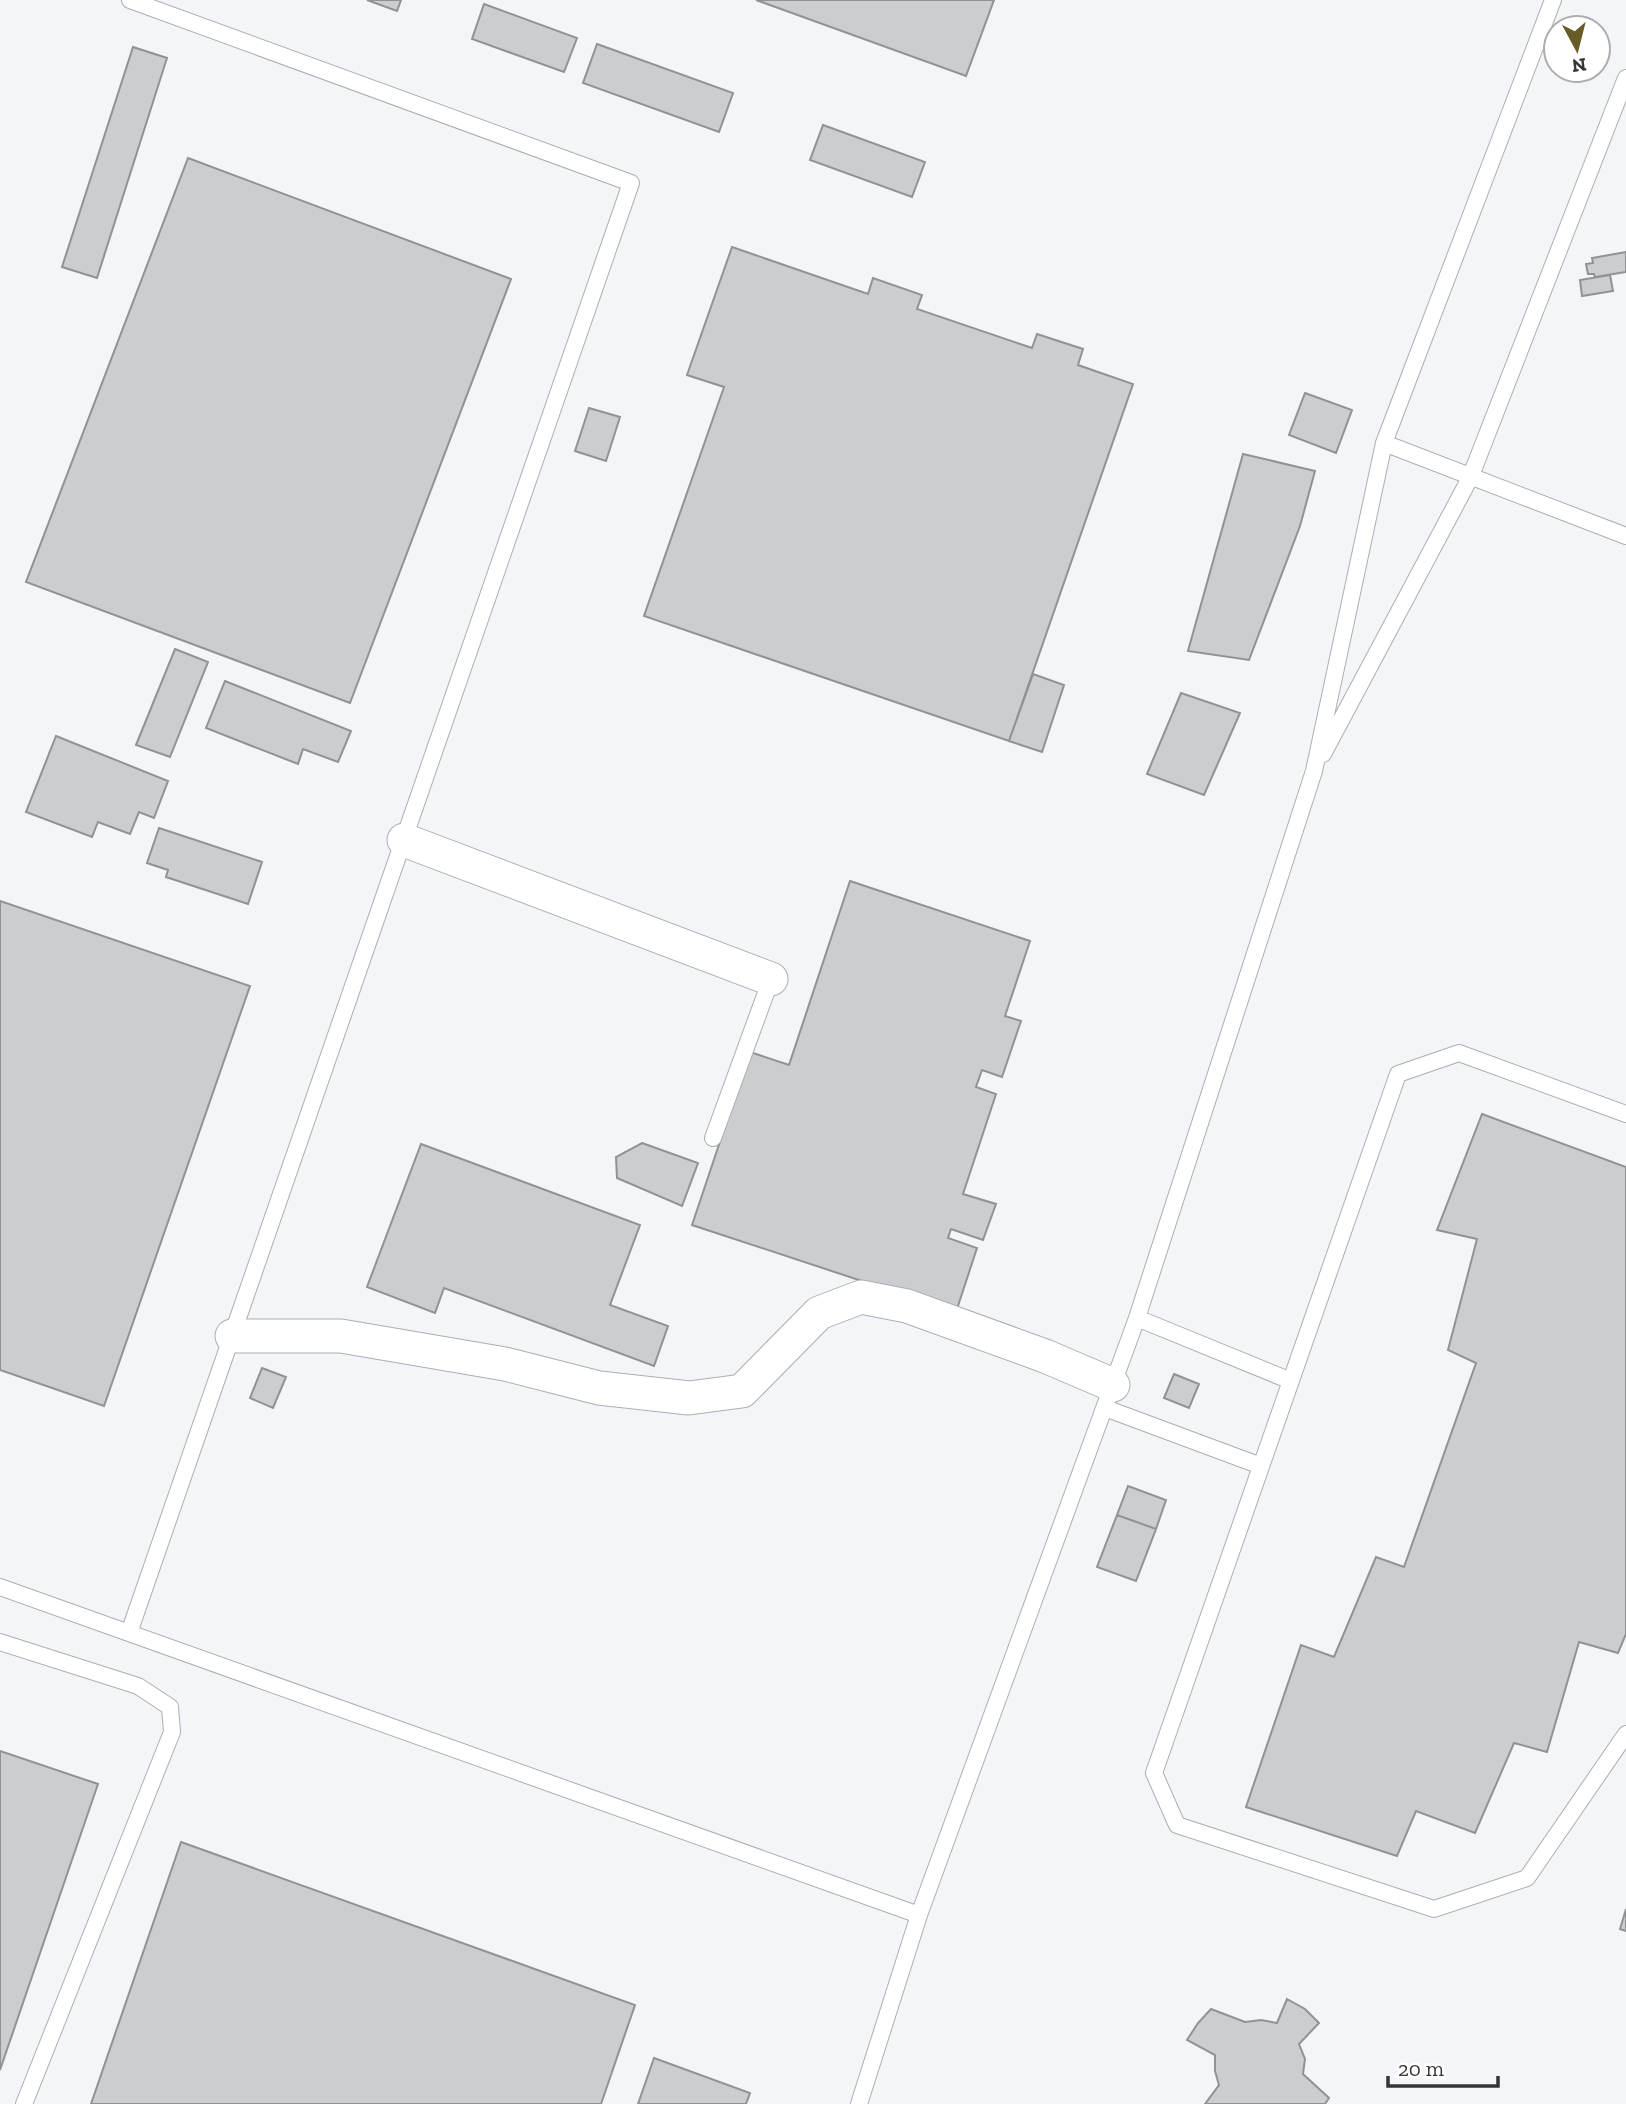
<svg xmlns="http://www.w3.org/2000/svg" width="1626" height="2104" viewBox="0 0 1626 2104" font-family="'Zilla Slab',serif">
	<rect width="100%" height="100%" fill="#f4f5f8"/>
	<path fill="#cccdd0" stroke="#919295" stroke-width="2" d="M 367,0 L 401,0 L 397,11 Z
		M 756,0 L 994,0 L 966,76 Z
		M 484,4 L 577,38 L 564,72 L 472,39 Z
		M 597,44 L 733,93 L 719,132 L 583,83 Z
		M 133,47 L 167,58 L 97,278 L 62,267 Z
		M 823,125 L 925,162 L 912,197 L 810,160 Z
		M 188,158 L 511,279 L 350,703 L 26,582 Z
		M 732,247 L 868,294 L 873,278 L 922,295 L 917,309 L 1032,348 L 1037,334 L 1083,349 L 1078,365 L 1133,384 L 1009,741 L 644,616 L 724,387 L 687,375 Z
		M 1626,252 L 1626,272 L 1595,277 L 1594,274 L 1588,274 L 1586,264 L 1593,263 L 1592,258 Z
		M 1610,275 L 1613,291 L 1582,296 L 1580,280 Z
		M 1305,393 L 1352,410 L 1336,453 L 1289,435 Z
		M 589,408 L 620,417 L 606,461 L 575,451 Z
		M 1243,454 L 1315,471 L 1300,526 L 1249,660 L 1188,651 Z
		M 175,649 L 208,662 L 170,757 L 136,745 Z
		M 1033,674 L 1064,685 L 1042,752 L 1009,741 Z
		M 225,681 L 351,731 L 338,762 L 303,749 L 298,764 L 206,728 Z
		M 1181,693 L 1240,713 L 1204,795 L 1147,774 Z
		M 56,736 L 168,781 L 154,818 L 139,812 L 130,834 L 98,822 L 92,837 L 26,812 Z
		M 159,828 L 262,862 L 248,904 L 166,877 L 168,870 L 147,863 Z
		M 850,881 L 1030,941 L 1005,1016 L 1021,1021 L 1002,1077 L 982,1070 L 976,1087 L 996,1094 L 963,1194 L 996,1204 L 983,1240 L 951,1229 L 948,1238 L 977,1248 L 956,1312 L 692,1225 L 750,1052 L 789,1065 Z
		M 0,901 L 250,986 L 104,1406 L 0,1370 Z
		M 1482,1114 L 1626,1167 L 1626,1634 L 1618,1653 L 1579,1642 L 1547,1752 L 1514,1743 L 1475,1833 L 1416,1811 L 1397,1856 L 1246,1807 L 1301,1645 L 1334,1657 L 1376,1557 L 1404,1567 L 1476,1363 L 1448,1350 L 1477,1239 L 1437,1230 Z
		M 642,1143 L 698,1163 L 682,1206 L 617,1178 L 616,1157 Z
		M 421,1144 L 640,1225 L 610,1305 L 668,1326 L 654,1366 L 444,1288 L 435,1313 L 367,1287 Z
		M 262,1368 L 286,1377 L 273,1408 L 250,1398 Z
		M 1174,1374 L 1199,1384 L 1189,1408 L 1164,1398 Z
		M 1128,1486 L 1166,1500 L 1156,1529 L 1117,1515 Z
		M 1117,1515 L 1156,1529 L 1136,1581 L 1097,1567 Z
		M 0,1751 L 98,1784 L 0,2070 Z
		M 181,1842 L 635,2005 L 601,2104 L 91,2104 Z
		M 1626,1909 L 1626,1931 L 1620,1929 Z
		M 1287,1999 L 1305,2009 L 1319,2023 L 1299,2044 L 1305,2059 L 1303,2074 L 1329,2098 L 1325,2104 L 1205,2104 L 1219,2085 L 1215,2071 L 1215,2055 L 1187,2040 L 1198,2023 L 1211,2009 L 1245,2022 L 1261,2020 L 1277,2023 Z
		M 654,2058 L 750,2093 L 746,2104 L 638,2104 Z"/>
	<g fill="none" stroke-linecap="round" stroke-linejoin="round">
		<defs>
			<path id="service" d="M 1384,443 L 1626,536
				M 1323,754 L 1470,478 L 1626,78
				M 1626,1114 L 1459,1053 L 1398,1074 L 1154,1773 L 1177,1825 L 1434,1909 L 1527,1878 L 1626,1734
				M 713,1138 L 771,979
				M 1137,1318 L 1291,1381
				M 1105,1408 L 1261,1466
				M 0,1587 L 919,1915
				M 129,1633 L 631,183 L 130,0
				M 0,1642 L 138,1686 L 170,1707 L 172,1732 L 24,2104
				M 859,2104 L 919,1915 L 1137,1318 L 1314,771 L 1384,443 L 1553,0"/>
			<path id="minor" d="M 404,840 L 771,979
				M 232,1336 L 341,1336 L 505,1364 L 599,1388 L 689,1398 L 742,1391 L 819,1313 L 861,1297 L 907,1306 L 1045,1356 L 1113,1385"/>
		</defs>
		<use href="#service" stroke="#adaeb1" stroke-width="18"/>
		<use href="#minor" stroke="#adaeb1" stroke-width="35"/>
		<use href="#service" stroke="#fff" stroke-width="16"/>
		<use href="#minor" stroke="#fff" stroke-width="33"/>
	</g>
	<g transform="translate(1577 49) rotate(173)"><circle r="33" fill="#ffffff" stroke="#aeaeaf" stroke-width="2"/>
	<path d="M0-5L12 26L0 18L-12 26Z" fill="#685b27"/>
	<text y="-10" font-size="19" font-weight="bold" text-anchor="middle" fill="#343536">N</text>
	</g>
	<path d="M1388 2076v10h110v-10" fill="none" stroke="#343536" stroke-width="3.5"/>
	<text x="1398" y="2076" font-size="21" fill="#343536" stroke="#ffffff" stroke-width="5" paint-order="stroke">20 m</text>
</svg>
